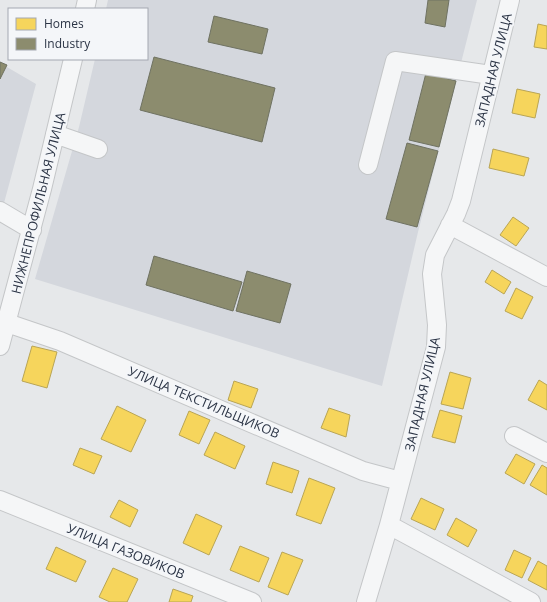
<svg xmlns="http://www.w3.org/2000/svg" width="547" height="602" viewBox="0 0 547 602" font-family="'Open Sans',sans-serif">
	<rect width="100%" height="100%" fill="#e6e8ea"/>
	<path fill="#d4d7dd" d="M 108,0 L 477,0 L 418,232 L 382,386 L 35,279 L 79,127 L 95,59 L 147,59 L 147,9 L 106,9 Z
		M 0,63 L 36,84 L 0,218 Z"/>
	<path fill="#f6d55c" stroke="#b9a555" d="M 538,24 L 547,26 L 547,49 L 534,47 Z
		M 517,89 L 540,94 L 535,118 L 512,113 Z
		M 493,149 L 529,158 L 524,176 L 489,168 Z
		M 513,217 L 529,228 L 516,246 L 500,235 Z
		M 492,270 L 511,282 L 504,294 L 485,282 Z
		M 516,288 L 533,297 L 522,319 L 505,311 Z
		M 32,346 L 57,352 L 47,388 L 22,381 Z
		M 450,372 L 471,378 L 463,409 L 441,404 Z
		M 539,380 L 547,385 L 547,410 L 528,400 Z
		M 234,381 L 258,389 L 251,408 L 228,400 Z
		M 117,406 L 146,420 L 131,452 L 101,439 Z
		M 329,408 L 350,415 L 346,437 L 321,428 Z
		M 440,410 L 462,416 L 455,443 L 432,437 Z
		M 189,411 L 210,420 L 199,444 L 179,435 Z
		M 215,432 L 245,446 L 235,469 L 204,455 Z
		M 80,448 L 102,456 L 94,474 L 73,465 Z
		M 516,454 L 535,464 L 524,484 L 505,473 Z
		M 273,462 L 299,471 L 292,493 L 266,484 Z
		M 542,465 L 547,468 L 547,495 L 530,485 Z
		M 309,478 L 335,488 L 321,524 L 296,515 Z
		M 421,498 L 444,509 L 435,530 L 411,519 Z
		M 119,500 L 138,510 L 130,527 L 110,517 Z
		M 196,514 L 222,526 L 209,555 L 183,543 Z
		M 456,518 L 477,530 L 468,547 L 447,535 Z
		M 240,546 L 269,558 L 259,582 L 230,570 Z
		M 56,547 L 86,561 L 76,582 L 46,569 Z
		M 514,550 L 531,558 L 522,578 L 505,570 Z
		M 282,552 L 303,560 L 288,595 L 268,587 Z
		M 538,561 L 547,566 L 547,590 L 528,580 Z
		M 113,568 L 138,579 L 127,602 L 110,602 L 99,597 Z
		M 173,589 L 193,596 L 191,602 L 169,602 Z"/>
	<path fill="#8c8c6e" stroke="#6f7262" d="M 428,0 L 449,0 L 445,27 L 425,23 Z
		M 214,16 L 268,29 L 262,54 L 208,42 Z
		M 154,57 L 275,88 L 262,142 L 140,110 Z
		M 0,62 L 7,65 L 0,79 Z
		M 426,73 L 456,81 L 439,147 L 409,140 Z
		M 407,143 L 438,151 L 417,227 L 386,219 Z
		M 154,256 L 242,282 L 233,311 L 146,285 Z
		M 247,271 L 291,284 L 280,323 L 236,311 Z"/>
	<g fill="none" stroke-linecap="round" stroke-linejoin="round">
		<defs>
			<path id="minor" d="M 85,9 L 87,0
				M 55,134 L 98,149
				M 368,165 L 395,61 L 491,75
				M 0,211 L 32,230
				M 450,225 L 547,277
				M 7,323 L 60,341 L 363,471 L 400,481
				M 0,346 L 42,189 L 73,59
				M 514,436 L 547,453
				M 0,500 L 252,602
				M 389,525 L 531,602
				M 366,602 L 389,525 L 436,347 L 437,325 L 432,274 L 435,255 L 456,214 L 461,201 L 510,0"/>
		</defs>
		<use href="#minor" stroke="#c4c6c8" stroke-width="20"/>
		<use href="#minor" stroke="#f5f6f7" stroke-width="18"/>
	</g>
	<g text-anchor="middle" stroke-width="4" stroke-linejoin="round" paint-order="stroke">
		<g font-size="13" fill="#2b3445" stroke="#f4f6f9">
			<text transform="translate(493 70) rotate(-76)" y="5">ЗАПАДНАЯ УЛИЦА</text>
			<text transform="translate(38 203) rotate(-76)" y="5">НИЖНЕПРОФИЛЬНАЯ УЛИЦА</text>
			<text transform="translate(422 394) rotate(-77)" y="5">ЗАПАДНАЯ УЛИЦА</text>
			<text transform="translate(204 402) rotate(23)" y="5">УЛИЦА ТЕКСТИЛЬЩИКОВ</text>
			<text transform="translate(126 551) rotate(22)" y="5">УЛИЦА ГАЗОВИКОВ</text>
		</g>
	</g>
	<rect x="8" y="8" width="140" height="52" fill="#f4f6f9" stroke="#a4a8b1"/>
	<rect x="16" y="18" width="20" height="12" fill="#f6d55c" stroke="#a4a8b1"/>
	<text x="44" y="28" font-size="12" fill="#2b3445">Homes</text>
	<rect x="16" y="38" width="20" height="12" fill="#8c8c6e" stroke="#a4a8b1"/>
	<text x="44" y="48" font-size="12" fill="#2b3445">Industry</text>
</svg>
